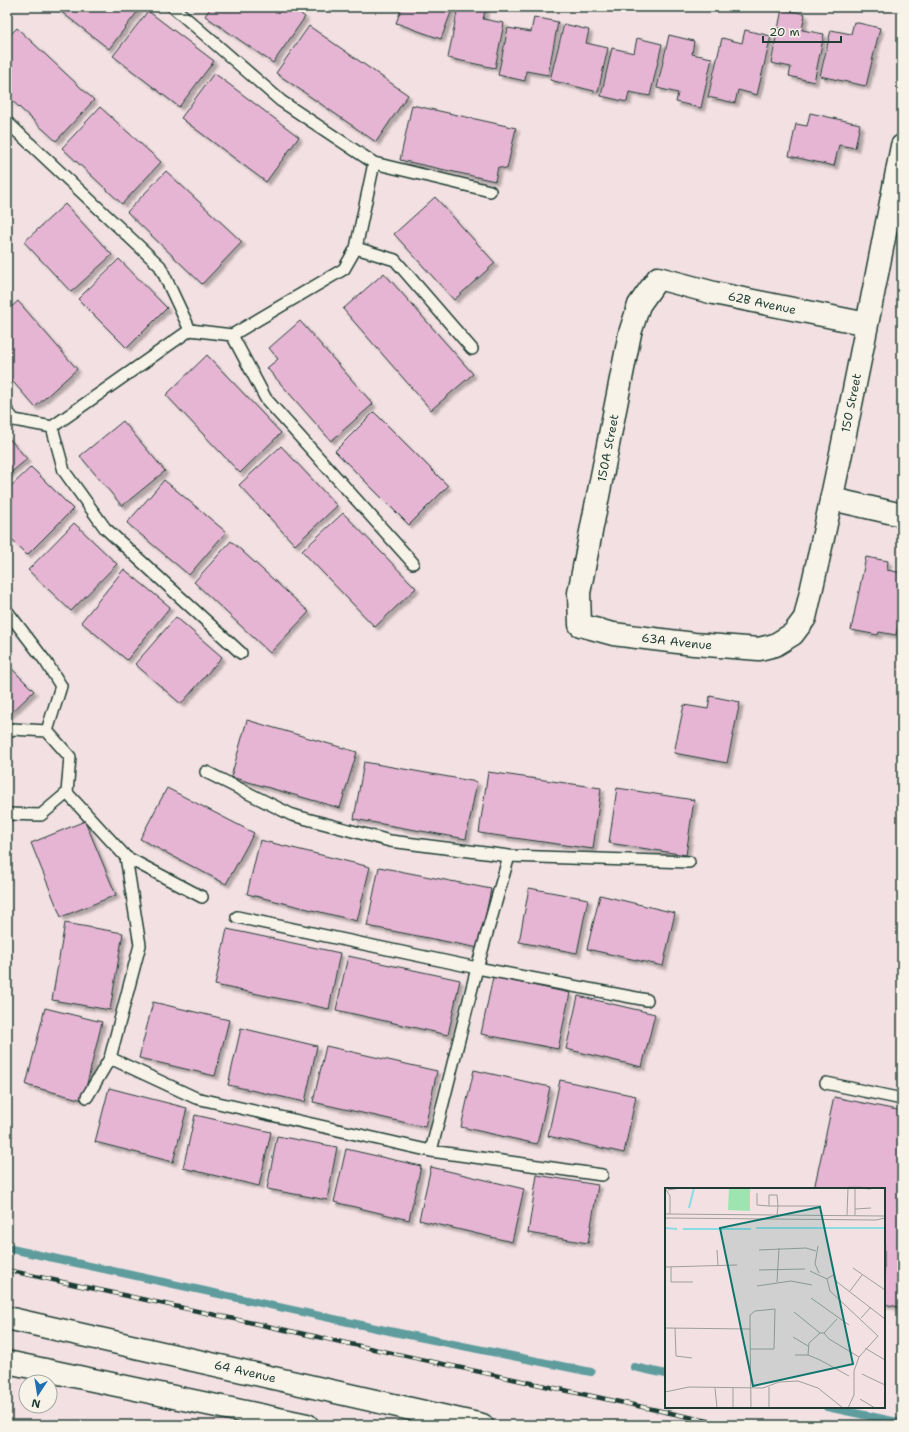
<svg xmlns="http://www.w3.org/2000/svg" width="909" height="1432" viewBox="0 0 909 1432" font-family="'Shantell Sans',sans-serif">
	<defs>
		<filter id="shadow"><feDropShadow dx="3.5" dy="3.5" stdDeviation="1" flood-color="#0004"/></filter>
	</defs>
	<rect width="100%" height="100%" fill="#f2e0e2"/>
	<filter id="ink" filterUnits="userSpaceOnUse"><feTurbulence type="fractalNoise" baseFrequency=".025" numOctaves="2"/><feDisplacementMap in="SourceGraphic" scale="8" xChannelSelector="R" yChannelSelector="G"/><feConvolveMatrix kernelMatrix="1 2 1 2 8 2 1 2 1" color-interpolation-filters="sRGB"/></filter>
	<g filter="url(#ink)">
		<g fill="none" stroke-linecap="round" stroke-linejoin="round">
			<path stroke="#5f9c9d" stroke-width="8" d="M 7,1248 L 394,1332 L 591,1372
				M 634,1367 L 666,1374
				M 827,1407 L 902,1423"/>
		</g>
		<path fill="#e7b5d4" stroke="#1f3d34" filter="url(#shadow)" d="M 55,7 L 141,7 L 109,49 Z
			M 211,7 L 296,7 L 298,8 L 297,11 L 305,17 L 273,63 L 205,16 Z
			M 402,7 L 453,7 L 441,39 L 396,23 Z
			M 458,7 L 486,7 L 483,19 L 504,23 L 495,68 L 448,58 Z
			M 782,9 L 805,14 L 802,30 L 824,34 L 814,82 L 789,76 L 791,67 L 771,63 Z
			M 148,11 L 214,61 L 179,107 L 113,56 Z
			M 534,17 L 558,22 L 548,75 L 526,71 L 525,81 L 498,75 L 508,28 L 531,32 Z
			M 854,22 L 880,28 L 866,86 L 820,76 L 831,30 L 851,34 Z
			M 564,24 L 589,30 L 586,43 L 608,48 L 598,92 L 550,80 Z
			M 309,26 L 408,95 L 376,142 L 276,73 Z
			M 17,28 L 94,100 L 56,141 L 7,96 L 7,36 L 8,37 Z
			M 745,30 L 771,36 L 757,95 L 738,90 L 735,103 L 708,97 L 722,38 L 742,43 Z
			M 669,35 L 694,41 L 692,54 L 712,58 L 701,108 L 676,102 L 678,93 L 657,88 Z
			M 637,38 L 662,44 L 650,96 L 629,92 L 627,102 L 601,96 L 612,48 L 634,53 Z
			M 214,73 L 299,137 L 266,182 L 181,118 Z
			M 412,105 L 516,128 L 507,169 L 498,167 L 495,181 L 400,160 Z
			M 100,107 L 161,162 L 122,204 L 62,148 Z
			M 810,113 L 860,124 L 855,148 L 839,145 L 834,166 L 789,156 L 796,124 L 807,126 Z
			M 166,171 L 242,242 L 202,284 L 127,212 Z
			M 435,197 L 495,263 L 454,300 L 394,234 Z
			M 65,204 L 112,255 L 71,292 L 24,242 Z
			M 119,259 L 167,308 L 127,348 L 78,299 Z
			M 384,273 L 473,374 L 431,410 L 343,309 Z
			M 18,301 L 77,369 L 35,407 L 7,375 L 7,311 Z
			M 300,321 L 373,404 L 331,441 L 267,368 L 278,359 L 269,348 Z
			M 207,355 L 281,433 L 240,473 L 166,395 Z
			M 374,412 L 448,486 L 409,525 L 335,451 Z
			M 123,421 L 165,471 L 122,506 L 80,456 Z
			M 7,436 L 27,459 L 7,476 Z
			M 281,446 L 337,506 L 295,545 L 239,485 Z
			M 31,467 L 73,509 L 27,555 L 7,535 L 7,490 Z
			M 164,480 L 226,532 L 189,575 L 127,523 Z
			M 343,513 L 416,588 L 375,627 L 302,551 Z
			M 74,523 L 117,564 L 71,611 L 28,570 Z
			M 231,541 L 309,612 L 270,653 L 194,582 Z
			M 866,557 L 888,561 L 887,570 L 902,573 L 902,605 L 896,635 L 879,632 L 878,635 L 851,630 Z
			M 124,569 L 170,607 L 127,660 L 81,622 Z
			M 176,617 L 222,657 L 181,704 L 135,664 Z
			M 902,628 L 902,641 L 899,641 Z
			M 7,664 L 34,691 L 7,717 Z
			M 710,696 L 740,702 L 727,763 L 674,753 L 684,705 L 708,709 Z
			M 247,720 L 357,752 L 340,808 L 231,777 Z
			M 364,762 L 477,782 L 466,839 L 354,819 Z
			M 488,772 L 601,788 L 593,849 L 479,833 Z
			M 167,788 L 254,833 L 226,884 L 140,839 Z
			M 617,788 L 694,800 L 686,855 L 609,843 Z
			M 85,821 L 116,895 L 61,917 L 31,843 Z
			M 260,840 L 370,867 L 357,921 L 247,894 Z
			M 379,867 L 491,889 L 479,948 L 367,926 Z
			M 529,888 L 588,899 L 577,953 L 519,942 Z
			M 600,895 L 675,913 L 663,966 L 587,949 Z
			M 65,923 L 123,933 L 110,1010 L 52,1000 Z
			M 227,929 L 340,953 L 329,1009 L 215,985 Z
			M 348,956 L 460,980 L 448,1035 L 336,1010 Z
			M 493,977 L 570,993 L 558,1049 L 481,1034 Z
			M 578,996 L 655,1014 L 642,1067 L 566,1049 Z
			M 153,1002 L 229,1020 L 215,1076 L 139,1058 Z
			M 45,1008 L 102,1022 L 83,1100 L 26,1085 Z
			M 241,1028 L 317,1046 L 305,1102 L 228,1085 Z
			M 326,1046 L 437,1071 L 425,1127 L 313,1102 Z
			M 474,1070 L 550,1087 L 537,1144 L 461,1127 Z
			M 560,1080 L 636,1096 L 624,1153 L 548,1136 Z
			M 109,1088 L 187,1108 L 173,1162 L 95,1142 Z
			M 834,1097 L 902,1111 L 902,1293 L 899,1307 L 884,1304 L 884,1189 L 814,1189 Z
			M 195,1115 L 271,1132 L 259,1186 L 183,1168 Z
			M 277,1136 L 337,1147 L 327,1200 L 267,1189 Z
			M 346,1149 L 421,1166 L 409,1220 L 334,1202 Z
			M 431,1167 L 524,1189 L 512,1242 L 419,1220 Z
			M 537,1175 L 598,1185 L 588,1243 L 528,1233 Z"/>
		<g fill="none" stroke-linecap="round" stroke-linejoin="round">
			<defs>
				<path id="service" d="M 173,7 L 281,101 L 374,163 L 490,191
					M 7,122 L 160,266 L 190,330
					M 356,248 L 395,260 L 472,349
					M 232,335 L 266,399 L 413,563
					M 7,411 L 14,420 L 52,427 L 190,330 L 232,335 L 344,269 L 356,248 L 374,163
					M 52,427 L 64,471 L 105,528 L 241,653
					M 7,611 L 46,662 L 61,686 L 47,731
					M 7,733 L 12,729 L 47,731 L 70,757 L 67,793 L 41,815 L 7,814
					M 206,772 L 292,815 L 390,841 L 509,856 L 689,862
					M 67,793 L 126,857 L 202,897
					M 237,917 L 477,968 L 647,1000
					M 110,1058 L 196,1098 L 431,1151 L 602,1175
					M 826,1083 L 902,1099
					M 87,1097 L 110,1058 L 140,945 L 126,857
					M 431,1151 L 477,968 L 509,856"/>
				<g id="minor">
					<path id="s1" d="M 867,324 L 714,293 L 658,278 L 639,305 L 630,333 L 579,593 L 580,625 L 613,634 L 694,644 L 759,649 L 775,645 L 793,634 L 805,618 C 841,462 871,304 902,146"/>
					<path d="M 832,499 L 902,515"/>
				</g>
				<g id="secondary">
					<path id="s2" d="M 7,1318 L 482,1425"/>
					<path d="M 7,1362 L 307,1425"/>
				</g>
			</defs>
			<use href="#service" stroke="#1f3d34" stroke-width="14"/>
			<use href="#minor" stroke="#1f3d34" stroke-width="25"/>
			<use href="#secondary" stroke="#1f3d34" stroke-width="25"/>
			<use href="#service" stroke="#f7f3e8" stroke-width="11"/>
			<use href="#minor" stroke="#f7f3e8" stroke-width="22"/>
			<use href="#secondary" stroke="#f7f3e8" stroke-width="22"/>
			<defs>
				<path id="rail" d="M 7,1270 L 726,1425"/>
			</defs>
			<use href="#rail" stroke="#1f3d34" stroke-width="4.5"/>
			<use href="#rail" stroke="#f7f3e8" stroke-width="3" stroke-dasharray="9" stroke-linecap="butt"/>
		</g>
	</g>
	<g text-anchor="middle" stroke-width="3.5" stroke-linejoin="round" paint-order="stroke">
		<g font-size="12" fill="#1f3d34" stroke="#f7f3e8">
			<text transform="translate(762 303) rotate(12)" y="4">62B Avenue</text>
			<text dy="4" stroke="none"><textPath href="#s1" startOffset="1032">150 Street</textPath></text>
			<text transform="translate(608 448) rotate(-79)" y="4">150A Street</text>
			<text dy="4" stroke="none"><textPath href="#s1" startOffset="672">63A Avenue</textPath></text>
			<text dy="4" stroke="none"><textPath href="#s2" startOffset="244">64 Avenue</textPath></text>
		</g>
	</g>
	<g transform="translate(665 1188)">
		<rect width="220" height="220" fill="#f2e0e2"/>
		<path d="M 64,0 L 85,0 L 85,23 L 63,22 Z" fill="#9ee4b0"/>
		<path fill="none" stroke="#8adbe3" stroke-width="2" d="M 24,20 L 29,0M 0,40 L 12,41M 91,40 L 220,40M 18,41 L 86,41"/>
		<path fill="none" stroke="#9e9f9c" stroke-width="1" d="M 0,0 L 5,8 L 5,26M 3,2 L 16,0M 92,5 L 92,17 L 104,18M 104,7 L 112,7 L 113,18 L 104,18 ZM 190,21 L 206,20M 0,26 L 220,28M 112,27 L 113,18 L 156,18M 182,27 L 183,0M 190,27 L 190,0 L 206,1M 0,30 L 211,32 L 220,30M 153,58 L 150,76 L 154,85M 52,62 L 53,78M 94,62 L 141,60 L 151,63M 0,79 L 72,77M 6,79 L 6,94 L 28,94M 188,80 L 220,102M 94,82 L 140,81M 145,83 L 162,91 L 165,103 L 213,148M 162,91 L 168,87 L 172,94 L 220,131M 112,94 L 114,60M 92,98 L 126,93 L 147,97M 185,103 L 197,87M 146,110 L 184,137M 129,124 L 155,145M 196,130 L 206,119M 0,140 L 85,141M 10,140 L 11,168 L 27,170M 159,145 L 164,151 L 194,169M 128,149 L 143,158M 200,160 L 220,172M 85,161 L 109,161 L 110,121 L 90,123 L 85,127 L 85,141 L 86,220M 130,167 L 143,167 L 155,172 L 184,188M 143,167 L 144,155 L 155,145 L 159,145 L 172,131M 197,186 L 220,197M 104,199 L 104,220M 50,200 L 52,220M 0,204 L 24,199 L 98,200 L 114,194 L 133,193 L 153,200 L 178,220M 195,211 L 210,220M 68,220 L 68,200M 183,220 L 189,207 L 189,183 L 194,169 L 213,148"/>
		<path fill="#0f766e" fill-opacity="0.15" stroke="#0f766e" stroke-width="2" d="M 155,19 L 188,176 L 88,198 L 55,40 Z"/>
		<rect width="220" height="220" fill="none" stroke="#1f3d34" stroke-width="2"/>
	</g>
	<rect width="909" height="1432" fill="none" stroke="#f7f3e8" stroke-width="24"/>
	<rect x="12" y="12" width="885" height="1408" fill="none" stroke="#1f3d34" stroke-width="1.5" filter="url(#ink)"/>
	<g transform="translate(38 1394) rotate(192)"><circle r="19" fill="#f7f3e8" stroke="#a1aaa0"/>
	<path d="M0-3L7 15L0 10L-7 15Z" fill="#1f6fb2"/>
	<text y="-6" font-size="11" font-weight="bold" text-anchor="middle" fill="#1f3d34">N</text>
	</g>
	<path d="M763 36v6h78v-6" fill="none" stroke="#1f3d34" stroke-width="2"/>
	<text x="769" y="36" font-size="12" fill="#1f3d34" stroke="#f7f3e8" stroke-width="3" paint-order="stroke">20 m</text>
</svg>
